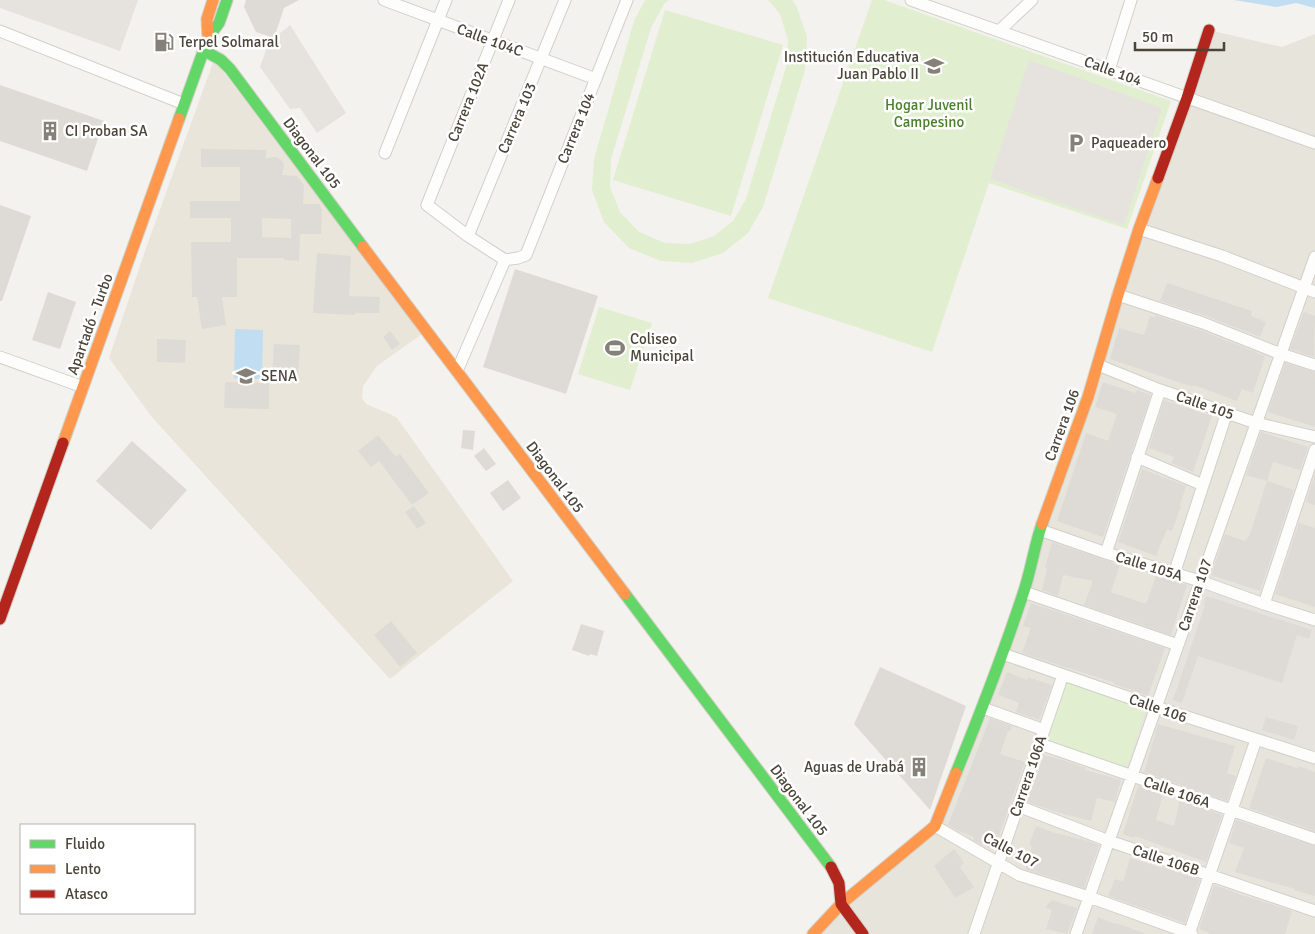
<svg xmlns="http://www.w3.org/2000/svg" width="1315" height="934" viewBox="0 0 1315 934" font-family="Signika,sans-serif">
	<rect width="100%" height="100%" fill="#f4f2ee"/>
	<path fill="#e7e4dc" d="M 1209,30 L 1282,47 L 1315,34 L 1315,934 L 813,934 L 935,826 L 983,708 Z"/>
	<path fill="#eae5da" d="M 215,61 L 422,334 L 377,366 L 363,386 L 362,398 L 366,404 L 390,414 L 397,418 L 513,581 L 390,679 L 151,416 L 109,358 L 145,251 L 212,65 Z"/>
	<path fill="#e1eecf" d="M 645,0 L 669,0 L 664,4 L 651,28 L 611,159 L 610,187 L 620,212 L 639,232 L 665,243 L 690,244 L 714,236 L 733,221 L 746,199 L 786,67 L 788,40 L 780,14 L 768,0 L 792,0 L 796,5 L 807,37 L 805,70 L 763,207 L 748,233 L 723,253 L 692,263 L 661,261 L 629,248 L 604,222 L 592,190 L 594,159 L 634,21 Z
		M 872,0 L 884,0 L 1171,101 L 1127,229 L 989,183 L 932,352 L 768,298 Z
		M 665,10 L 783,45 L 731,216 L 613,180 Z
		M 599,307 L 652,323 L 630,390 L 578,374 Z
		M 1065,682 L 1146,709 L 1127,767 L 1046,741 Z"/>
	<path fill="#e6e3df" d="M 0,0 L 138,0 L 120,51 L 0,8 Z
		M 290,25 L 346,113 L 317,133 L 300,108 L 290,109 L 260,67 L 269,42 Z
		M 1029,60 L 1162,108 L 1124,225 L 990,179 Z
		M 1205,587 L 1315,625 L 1315,750 L 1165,706 Z"/>
	<path fill="#c0ddf1" d="M 1234,0 L 1315,0 L 1315,8 L 1296,3 L 1276,7 Z
		M 235,329 L 263,330 L 262,379 L 234,378 Z"/>
	<path fill="#dedbd6" fill-rule="evenodd" d="M 246,0 L 299,0 L 284,8 L 274,38 L 256,32 L 244,7 Z
		M 161,30 L 175,36 L 168,54 L 153,48 Z
		M 0,85 L 104,121 L 87,171 L 0,141 Z
		M 201,149 L 266,150 L 266,158 L 276,157 L 280,159 L 283,162 L 284,166 L 282,175 L 297,176 L 304,185 L 303,204 L 319,204 L 322,209 L 321,234 L 300,234 L 299,261 L 284,260 L 284,258 L 237,258 L 237,297 L 222,297 L 226,325 L 202,329 L 197,297 L 192,297 L 191,242 L 231,242 L 231,218 L 190,218 L 190,201 L 240,201 L 240,167 L 201,167 ZM 262,218 L 291,219 L 291,238 L 262,237 Z
		M 0,205 L 31,216 L 2,301 L 0,301 Z
		M 317,253 L 351,256 L 349,296 L 380,297 L 379,313 L 355,313 L 355,315 L 313,313 Z
		M 515,269 L 598,296 L 566,394 L 483,367 Z
		M 1167,283 L 1252,311 L 1251,316 L 1266,322 L 1260,337 L 1206,316 L 1160,301 Z
		M 48,292 L 76,302 L 60,349 L 32,340 Z
		M 1304,312 L 1315,316 L 1314,357 L 1290,349 Z
		M 1155,315 L 1200,330 L 1265,356 L 1253,393 L 1242,389 L 1237,401 L 1202,388 L 1193,385 L 1193,387 L 1110,359 L 1119,328 L 1144,335 L 1150,316 L 1155,318 Z
		M 390,331 L 400,344 L 392,350 L 383,337 Z
		M 157,339 L 186,340 L 185,363 L 157,362 Z
		M 274,344 L 300,345 L 298,378 L 272,376 Z
		M 1285,363 L 1315,372 L 1315,427 L 1268,412 Z
		M 225,382 L 269,383 L 269,409 L 224,408 Z
		M 1103,382 L 1136,393 L 1137,390 L 1151,395 L 1103,537 L 1057,521 L 1086,433 L 1108,441 L 1117,414 L 1095,407 Z
		M 1164,400 L 1212,416 L 1193,472 L 1171,463 L 1174,457 L 1149,448 Z
		M 463,430 L 475,431 L 473,450 L 461,448 Z
		M 1261,432 L 1308,447 L 1300,470 L 1273,462 L 1267,481 L 1246,475 Z
		M 378,435 L 396,457 L 400,454 L 429,493 L 412,505 L 379,461 L 371,467 L 358,451 Z
		M 132,441 L 187,490 L 151,530 L 96,481 Z
		M 484,448 L 496,464 L 486,471 L 474,456 Z
		M 1142,469 L 1186,486 L 1180,505 L 1181,506 L 1172,531 L 1167,529 L 1156,556 L 1118,542 Z
		M 1315,474 L 1315,505 L 1306,502 Z
		M 508,480 L 521,498 L 503,511 L 490,493 Z
		M 1267,481 L 1294,490 L 1260,591 L 1211,575 L 1225,534 L 1245,541 L 1250,534 Z
		M 414,506 L 426,523 L 417,529 L 405,512 Z
		M 1299,523 L 1315,528 L 1315,607 L 1275,594 Z
		M 1052,542 L 1120,565 L 1111,592 L 1146,604 L 1156,576 L 1187,585 L 1171,635 L 1084,605 L 1093,581 L 1063,575 L 1058,596 L 1042,590 L 1047,569 L 1045,568 Z
		M 1206,596 L 1312,630 L 1309,639 L 1297,635 L 1282,683 L 1198,656 L 1182,703 L 1173,700 L 1205,605 L 1203,605 Z
		M 1031,603 L 1165,648 L 1148,696 L 1114,684 L 1115,683 L 1022,653 L 1031,628 L 1023,626 Z
		M 391,621 L 417,653 L 400,667 L 374,635 Z
		M 581,624 L 604,631 L 597,656 L 590,654 L 589,656 L 572,650 Z
		M 880,667 L 966,706 L 930,810 L 854,724 Z
		M 1007,672 L 1027,680 L 1028,677 L 1052,685 L 1039,720 L 1016,712 L 1019,703 L 998,695 Z
		M 1266,717 L 1298,726 L 1294,740 L 1262,730 Z
		M 990,718 L 1012,726 L 1010,732 L 1008,731 L 1000,754 L 1025,762 L 994,850 L 973,840 L 974,837 L 958,831 L 948,825 Z
		M 1158,724 L 1235,746 L 1227,773 L 1236,776 L 1227,801 L 1144,772 Z
		M 1044,755 L 1060,759 L 1086,768 L 1085,770 L 1121,780 L 1115,802 L 1097,798 L 1091,821 L 1060,813 L 1027,802 Z
		M 1266,758 L 1297,768 L 1298,766 L 1315,772 L 1315,831 L 1249,808 Z
		M 1138,786 L 1163,794 L 1156,820 L 1174,826 L 1180,800 L 1222,815 L 1206,862 L 1135,836 L 1134,838 L 1123,834 Z
		M 1236,820 L 1315,846 L 1315,896 L 1294,890 L 1295,889 L 1235,872 L 1244,848 L 1229,843 Z
		M 1036,826 L 1055,833 L 1080,839 L 1080,838 L 1082,839 L 1099,845 L 1084,888 L 1025,869 L 1032,846 L 1029,845 Z
		M 954,849 L 964,863 L 960,867 L 974,887 L 955,898 L 934,866 Z
		M 1130,858 L 1162,868 L 1162,867 L 1200,880 L 1185,923 L 1108,896 L 1115,879 L 1123,882 Z
		M 1214,885 L 1242,895 L 1292,911 L 1285,934 L 1211,934 L 1199,929 Z
		M 1052,900 L 1077,908 L 1067,934 L 1046,929 L 1052,910 L 1045,907 Z
		M 1098,917 L 1115,924 L 1116,923 L 1144,933 L 1144,934 L 1092,934 Z"/>
	<g fill="none" stroke-linecap="round" stroke-linejoin="round">
		<defs>
			<path id="street" d="M 384,0 L 596,79
				M 509,0 L 427,205 L 468,236 L 505,260 L 518,258 L 526,255 L 627,0
				M 911,0 L 1315,143
				M 0,31 L 184,104
				M 999,31 L 1032,0
				M 1109,70 L 1131,0
				M 385,153 L 446,0
				M 1139,229 L 1222,256 L 1315,292
				M 468,236 L 565,0
				M 1118,295 L 1203,323 L 1281,354 L 1315,365
				M 0,357 L 83,387
				M 1098,365 L 1160,390 L 1256,423 L 1315,437
				M 457,371 L 505,260
				M 1137,457 L 1203,485
				M 1040,530 L 1106,553 L 1200,581 L 1264,604 L 1315,620
				M 1106,553 L 1160,390
				M 1174,574 L 1227,412
				M 1024,592 L 1178,645
				M 1264,604 L 1315,450
				M 1003,654 L 1156,707 L 1315,758
				M 983,708 L 1044,730
				M 1040,744 L 1315,839
				M 1018,806 L 1109,841 L 1315,911
				M 935,826 L 1019,875 L 1089,897 L 1192,934
				M 974,934 L 1063,675
				M 1076,934 L 1315,257
				M 1189,934 L 1256,740"/>
			<path id="fast" d="M 203,50 L 221,60 L 230,69 L 363,247
				M 179,119 L 208,38 L 219,23 L 227,0
				M 625,594 L 831,867
				M 956,773 C 980,714 1003,655 1023,594 C 1031,571 1034,547 1042,524"/>
			<path id="slow" d="M 208,38 L 207,19 L 213,0
				M 363,247 L 625,594
				M 63,443 L 179,119
				M 1042,524 L 1088,397 L 1118,295 L 1139,229 L 1158,178
				M 813,934 L 841,904 L 935,826 L 956,773"/>
			<path id="jam" d="M 1158,178 L 1187,98 L 1209,30
				M 0,619 L 63,443
				M 831,867 L 839,883 L 841,904 L 863,934"/>
		</defs>
		<use href="#street" stroke="#d2d0cb" stroke-width="13"/>
		<use href="#fast" stroke="#d3cfc5" stroke-width="13"/>
		<use href="#slow" stroke="#d3cfc5" stroke-width="13"/>
		<use href="#jam" stroke="#d3cfc5" stroke-width="13"/>
		<use href="#street" stroke="#fdfdfc" stroke-width="11"/>
		<use href="#fast" stroke="#63d668" stroke-width="11"/>
		<use href="#slow" stroke="#ff974d" stroke-width="11"/>
		<use href="#jam" stroke="#b3261e" stroke-width="11"/>
	</g>
	<defs>
		<symbol id="fuel-bare" viewBox="-9 -9 18 18"><path d="M-5.5-6h7V0h2V4h1.3V-2.5L3-4.5l.8-.8L6-3V5H2.5V1h-1V6h-7ZM-4.2-4.7v3.2H.2V-4.7Z" fill="#868178" stroke="#fff" stroke-width="2.5" paint-order="stroke"/></symbol>
		<symbol id="school-bare" viewBox="-9 -9 18 18"><path d="M0-5L7-2L0 1L-7-2ZM-4 1L0 2.5L4 1V4Q0 6-4 4Z" fill="#868178" stroke="#fff" stroke-width="2.5" paint-order="stroke"/></symbol>
		<symbol id="building-bare" viewBox="-9 -9 18 18"><path d="M-4-6H4V6H1V3H-1V6H-4ZM-2.5-4.3h1.7v1.8h-1.7ZM.8-4.3h1.7v1.8H.8ZM-2.5-1h1.7V.8h-1.7ZM.8-1h1.7V.8H.8Z" fill="#868178" stroke="#fff" stroke-width="2.5" paint-order="stroke"/></symbol>
		<symbol id="parking-bare" viewBox="-9 -9 18 18"><path d="M-3.5-5.5H1a3.5 3.5 0 0 1 0 7H-1V5.5H-3.5ZM-1-3.4V-.6H.8a1.4 1.4 0 0 0 0-2.8Z" fill="#868178" stroke="#fff" stroke-width="2.5" paint-order="stroke"/></symbol>
		<symbol id="stadium-bare" viewBox="-9 -9 18 18"><path d="M0-5a6.5 5 0 1 0 0 10a6.5 5 0 1 0 0-10ZM-3.5-1.8h7v3.6h-7Z" fill="#868178" stroke="#fff" stroke-width="2.5" paint-order="stroke"/></symbol>
		<symbol id="university-bare" viewBox="-9 -9 18 18"><path d="M0-5L7-2L0 1L-7-2ZM-4 1L0 2.5L4 1V4Q0 6-4 4Z" fill="#868178" stroke="#fff" stroke-width="2.5" paint-order="stroke"/></symbol>
	</defs>
	<g fill-rule="evenodd">
		<use href="#fuel-bare" x="150" y="28" width="28" height="28"/>
		<use href="#school-bare" x="920" y="52" width="28" height="28"/>
		<use href="#building-bare" x="36" y="117" width="28" height="28"/>
		<use href="#parking-bare" x="1062" y="129" width="28" height="28"/>
		<use href="#stadium-bare" x="601" y="334" width="28" height="28"/>
		<use href="#university-bare" x="232" y="362" width="28" height="28"/>
		<use href="#building-bare" x="905" y="753" width="28" height="28"/>
	</g>
	<g text-anchor="middle" stroke-width="5" stroke-linejoin="round" paint-order="stroke">
		<g font-size="15" fill="#4b4439" stroke="#fff">
			<text transform="translate(490 40) rotate(20)" y="5">Calle 104C</text>
			<text transform="translate(1113 71) rotate(20)" y="5">Calle 104</text>
			<text transform="translate(468 102) rotate(-68)" y="5">Carrera 102A</text>
			<text transform="translate(517 118) rotate(-67)" y="5">Carrera 103</text>
			<text transform="translate(576 128) rotate(-68)" y="5">Carrera 104</text>
			<text transform="translate(312 153) rotate(53)" y="5">Diagonal 105</text>
			<text transform="translate(90 324) rotate(-70)" y="5">Apartadó - Turbo</text>
			<text transform="translate(1205 405) rotate(19)" y="5">Calle 105</text>
			<text transform="translate(1062 425) rotate(-70)" y="5">Carrera 106</text>
			<text transform="translate(555 477) rotate(53)" y="5">Diagonal 105</text>
			<text transform="translate(1149 566) rotate(17)" y="5">Calle 105A</text>
			<text transform="translate(1195 595) rotate(-71)" y="5">Carrera 107</text>
			<text transform="translate(1158 708) rotate(19)" y="5">Calle 106</text>
			<text transform="translate(1028 776) rotate(-71)" y="5">Carrera 106A</text>
			<text transform="translate(1177 792) rotate(19)" y="5">Calle 106A</text>
			<text transform="translate(799 800) rotate(53)" y="5">Diagonal 105</text>
			<text transform="translate(1011 850) rotate(27)" y="5">Calle 107</text>
			<text transform="translate(1166 860) rotate(18)" y="5">Calle 106B</text>
		</g>
		<g font-size="15" fill="#4b4439" stroke="#fff" text-anchor="start">
			<text x="179" y="47">Terpel Solmaral</text>
			<text x="919" y="62" text-anchor="end">Institución Educativa<tspan x="919" dy="17">Juan Pablo II</tspan></text>
			<text x="65" y="136">CI Proban SA</text>
			<text x="1091" y="148">Paqueadero</text>
			<text x="630" y="344">Coliseo<tspan x="630" dy="17">Municipal</tspan></text>
			<text x="261" y="381">SENA</text>
			<text x="904" y="772" text-anchor="end">Aguas de Urabá</text>
		</g>
		<g font-size="15" fill="#4a7f2a" stroke="#fff">
			<text x="929" y="110">Hogar Juvenil<tspan x="929" dy="17">Campesino</tspan></text>
		</g>
	</g>
	<rect x="20" y="824" width="175" height="90" fill="#ffffff" stroke="#b7b4b0"/>
	<rect x="30" y="840" width="25" height="8" fill="#63d668" stroke="#b7b4b0"/>
	<text x="65" y="849" font-size="15" fill="#4b4439">Fluido</text>
	<rect x="30" y="865" width="25" height="8" fill="#ff974d" stroke="#b7b4b0"/>
	<text x="65" y="874" font-size="15" fill="#4b4439">Lento</text>
	<rect x="30" y="890" width="25" height="8" fill="#b3261e" stroke="#b7b4b0"/>
	<text x="65" y="899" font-size="15" fill="#4b4439">Atasco</text>
	<path d="M1135 42v8h89v-8" fill="none" stroke="#4b4439" stroke-width="2.5"/>
	<text x="1142" y="42" font-size="15" fill="#4b4439" stroke="#ffffff" stroke-width="4" paint-order="stroke">50 m</text>
</svg>
